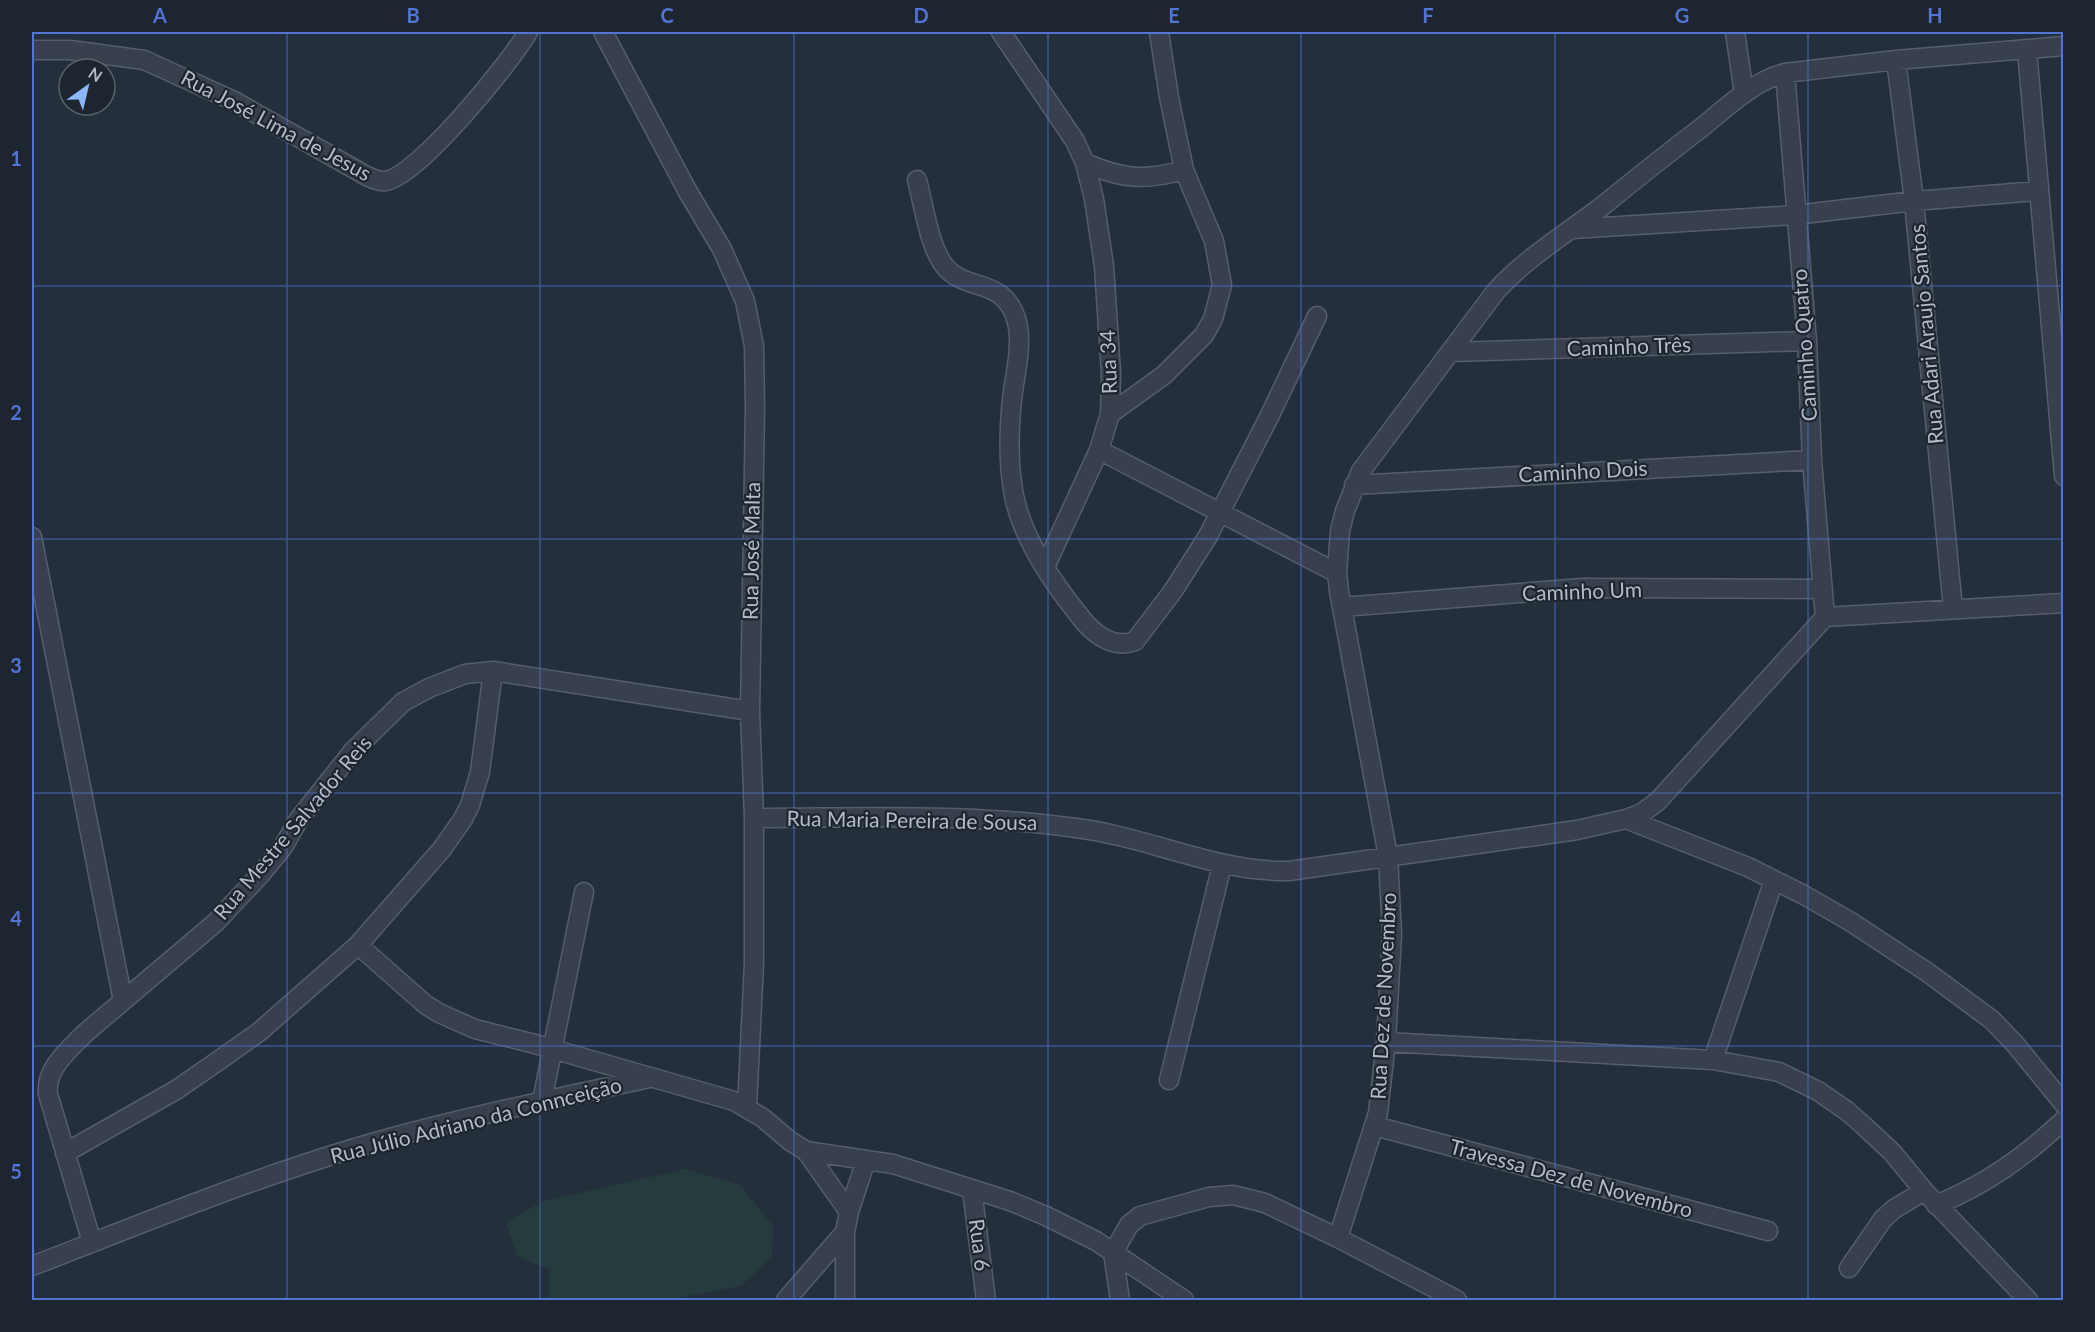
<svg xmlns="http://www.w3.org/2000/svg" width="2095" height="1332" viewBox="0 0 2095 1332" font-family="Lato,sans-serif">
	<rect width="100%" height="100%" fill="#242f3c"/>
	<path fill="#263b3d" d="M 686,1169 L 740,1185 L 773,1226 L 772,1256 L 741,1286 L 666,1300 L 550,1300 L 550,1269 L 518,1257 L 506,1223 L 543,1201 Z"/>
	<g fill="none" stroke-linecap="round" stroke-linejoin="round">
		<defs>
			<path id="minor" d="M 603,32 L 688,192 L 722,249 L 745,301 L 754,346 L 755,407 L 750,711 L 754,818 L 754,963 L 747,1107
				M 1001,32 L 1075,141 L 1085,163 L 1094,199 L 1104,266 L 1111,373 L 1110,414 L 1099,450 L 1337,573
				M 1735,32 L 1744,94
				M 32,50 L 70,50 L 144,60 L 234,101 L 365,175 C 371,178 379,182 386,181 C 419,175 510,63 528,32
				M 2027,50 L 2064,476
				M 1896,60 L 1914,201 L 1953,609
				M 1785,73 L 1807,341 L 1812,460 L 1825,617
				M 1085,163 C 1122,179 1145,181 1184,170
				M 917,180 C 924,205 929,251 948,270 C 969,290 1000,280 1014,313 C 1025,338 1015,373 1012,399 C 1009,429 1008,460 1013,490 C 1020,535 1050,579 1078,614 C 1091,632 1112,650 1135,641 L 1173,591 L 1208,536 L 1270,415 L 1317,316
				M 1572,229 L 1795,215 L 1914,201 L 2038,191
				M 1451,352 L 1807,341
				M 1110,414 L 1164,375 L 1204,335 L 1213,319 L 1222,285 L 1214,241 L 1184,170 L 1169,97 L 1159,32
				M 1354,485 L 1812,460
				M 32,537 L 123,1001
				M 1045,567 L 1099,450
				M 1342,607 L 1582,588 L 1823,589
				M 754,818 C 861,818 970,813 1076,828 C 1149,837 1215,872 1289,871 L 1577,830 L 1626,819 L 1642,813 L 1658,801 L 1825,617 L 2064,603
				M 1626,819 L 1748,867 L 1804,895 L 1851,922 L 1927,972 L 1992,1020 L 2015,1044 L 2064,1104
				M 358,945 L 426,1005 L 439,1013 L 475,1029 L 535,1044 L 734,1101 L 763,1118 L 790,1141 L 806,1151 L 893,1164 L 1010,1201 L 1046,1216 L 1096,1241 L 1184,1300
				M 1386,1042 L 1713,1060 L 1779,1072 L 1818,1091 L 1847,1111 L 1864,1126 L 1892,1152 L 1924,1191 L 2028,1300
				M 1713,1060 L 1774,880
				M 1169,1080 L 1222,865
				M 542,1101 L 584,892
				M 1375,1126 L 1768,1231
				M 806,1151 L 849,1212
				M 65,1153 L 176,1090 L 218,1061 L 259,1032 L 358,945 L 442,849 L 463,819 L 470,805 L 480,772 L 493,671
				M 972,1190 L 986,1300
				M 1936,1205 C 1987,1184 2024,1157 2064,1120
				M 1338,1238 L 1378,1113 L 1386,1042 L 1392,934 L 1388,856 L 1339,591 L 1337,573 L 1340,531 L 1345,511 L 1361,471 L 1496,291 C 1526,258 1564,235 1600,208 C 1633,181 1667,154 1701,128 C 1726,108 1753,81 1785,73 L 1896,60 L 2064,46
				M 92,1243 L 48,1094 C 45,1069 68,1051 84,1034 L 215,923 L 260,875 L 283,847 L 299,819 L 353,751 L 403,702 L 429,688 L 465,674 L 493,671 L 750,711
				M 1113,1253 L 1129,1225 L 1140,1216 L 1209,1197 L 1233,1195 L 1265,1203 L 1338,1238 L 1457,1300
				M 1113,1253 L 1120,1300
				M 32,1266 C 154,1219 274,1169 401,1135 C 483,1113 567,1096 650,1078
				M 1849,1268 L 1883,1219 L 1894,1209 L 1924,1191
				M 786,1300 L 845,1232
				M 845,1300 L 845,1232 L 849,1212 L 866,1160"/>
		</defs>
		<use href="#minor" stroke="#555e6a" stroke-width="21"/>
		<use href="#minor" stroke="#37404c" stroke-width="18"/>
	</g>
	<path fill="none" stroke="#5274d2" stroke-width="1.5" stroke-opacity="0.55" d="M 287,32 L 287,1300M 540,32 L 540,1300M 794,32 L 794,1300M 1048,32 L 1048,1300M 1301,32 L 1301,1300M 1555,32 L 1555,1300M 1808,32 L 1808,1300M 32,286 L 2064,286M 32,539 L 2064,539M 32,793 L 2064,793M 32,1046 L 2064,1046"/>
	<g text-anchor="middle" stroke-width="4.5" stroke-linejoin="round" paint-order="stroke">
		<g font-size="21" fill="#b3bbc8" stroke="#1d2531">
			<text transform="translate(276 126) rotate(28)" y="7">Rua José Lima de Jesus</text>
			<text transform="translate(1927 334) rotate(-95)" y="7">Rua Adari Araujo Santos</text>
			<text transform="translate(1805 345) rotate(-94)" y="7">Caminho Quatro</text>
			<text transform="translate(1629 347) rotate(-2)" y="7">Caminho Três</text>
			<text transform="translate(1109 362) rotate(-92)" y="7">Rua 34</text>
			<text transform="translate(1583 472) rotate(-3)" y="7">Caminho Dois</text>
			<text transform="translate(752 551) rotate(-89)" y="7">Rua José Malta</text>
			<text transform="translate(1582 592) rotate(-2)" y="7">Caminho Um</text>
			<text transform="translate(912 821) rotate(1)" y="7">Rua Maria Pereira de Sousa</text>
			<text transform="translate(293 828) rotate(-50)" y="7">Rua Mestre Salvador Reis</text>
			<text transform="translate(1384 996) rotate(-87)" y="7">Rua Dez de Novembro</text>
			<text transform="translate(476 1121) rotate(-14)" y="7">Rua Júlio Adriano da Connceição</text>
			<text transform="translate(1571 1179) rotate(15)" y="7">Travessa Dez de Novembro</text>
			<text transform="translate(979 1245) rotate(83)" y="7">Rua 6</text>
		</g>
	</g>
	<rect width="2095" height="1332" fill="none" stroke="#1d2531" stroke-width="66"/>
	<g transform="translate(87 87) rotate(34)"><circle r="28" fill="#1d2531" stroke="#59616d" stroke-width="1.5"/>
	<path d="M0-4.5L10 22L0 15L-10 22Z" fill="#8ab6f6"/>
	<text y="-9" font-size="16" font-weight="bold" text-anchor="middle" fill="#b3bbc8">N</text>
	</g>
	<rect x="33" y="33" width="2029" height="1266" fill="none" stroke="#5274d2" stroke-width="2"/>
	<g font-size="20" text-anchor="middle" font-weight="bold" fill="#5274d2">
		<text x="160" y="23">A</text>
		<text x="413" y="23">B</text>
		<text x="667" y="23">C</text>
		<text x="921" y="23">D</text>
		<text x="1174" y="23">E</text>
		<text x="1428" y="23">F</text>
		<text x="1682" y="23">G</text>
		<text x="1935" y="23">H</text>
		<text x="16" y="166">1</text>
		<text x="16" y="420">2</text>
		<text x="16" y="673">3</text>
		<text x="16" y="926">4</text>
		<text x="16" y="1179">5</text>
	</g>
</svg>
